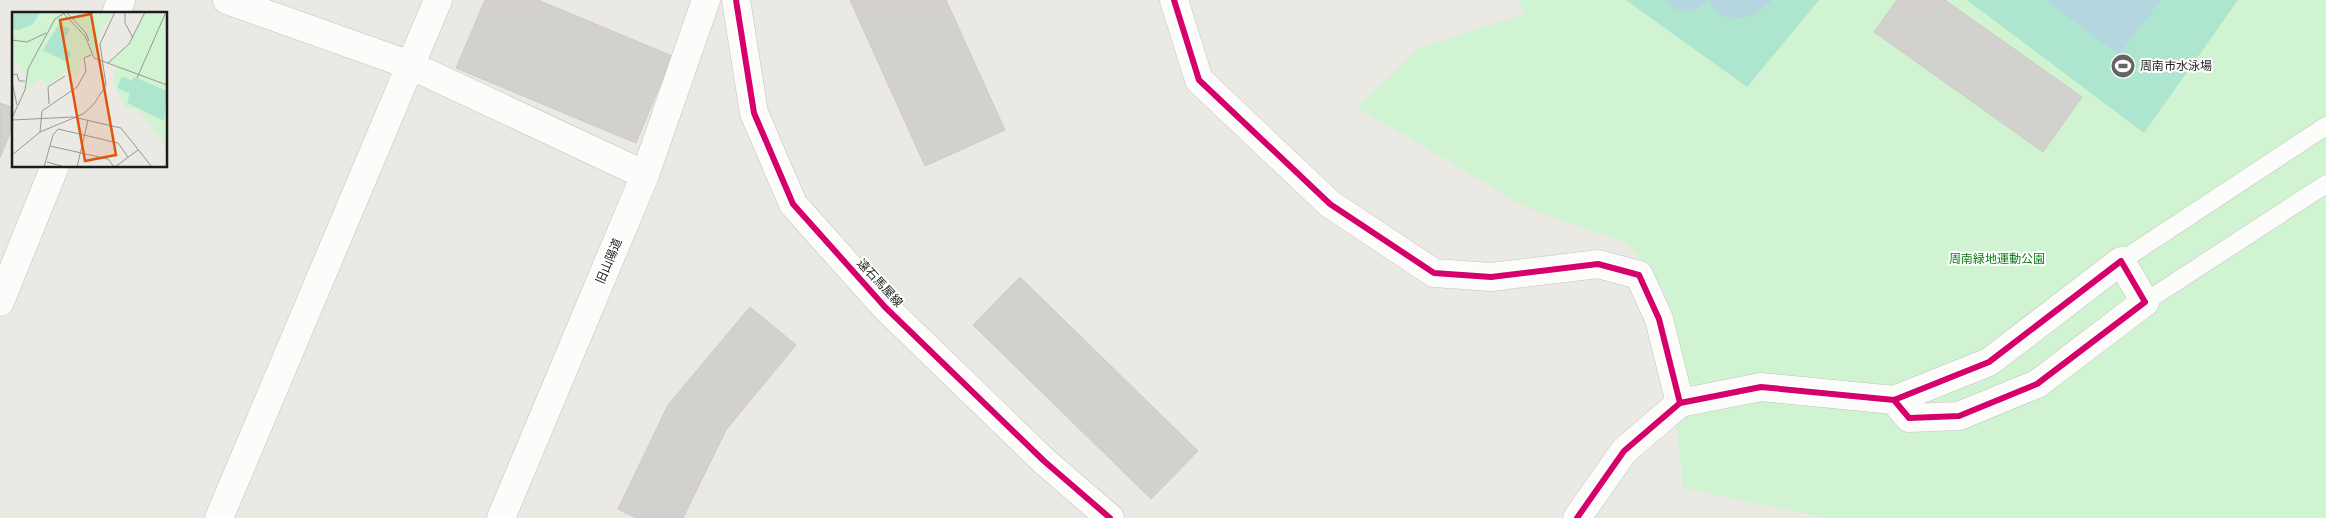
<svg xmlns="http://www.w3.org/2000/svg" width="2326" height="518" viewBox="0 0 2326 518" font-family="'Work Sans','Noto Sans JP',sans-serif">
	<rect width="100%" height="100%" fill="#ebe9e4"/>
	<path fill="#d0f3d1" d="M 1518,0 L 2326,0 L 2326,518 L 1827,518 L 1683,488 L 1664,290 L 1627,243 L 1526,207 L 1357,107 L 1419,48 L 1525,14 Z"/>
	<path fill="#ade5cf" d="M 1626,0 L 1819,0 L 1747,87 Z
		M 1967,0 L 2238,0 L 2144,133 Z"/>
	<path fill="#b5d5e0" d="M 1666,0 L 1708,0 C 1696,13 1678,18 1666,0 Z
		M 1709,0 L 1772,0 C 1753,20 1723,30 1709,0 Z
		M 2046,0 L 2161,0 L 2119,55 Z"/>
	<path fill="#d3d1cd" stroke="#cecac5" d="M 485,0 L 538,0 L 672,56 L 636,143 L 456,68 Z
		M 850,0 L 946,0 L 1005,130 L 925,166 Z
		M 1897,0 L 1945,0 L 2082,97 L 2043,152 L 1874,32 Z
		M 0,103 L 14,108 L 14,123 L 0,158 Z
		M 1020,277 L 1198,451 L 1151,499 L 973,325 Z
		M 750,307 L 796,345 L 726,430 L 683,518 L 636,518 L 618,509 L 668,405 Z"/>
	<g fill="none" stroke-linecap="round" stroke-linejoin="round">
		<defs>
			<path id="service" d="M 2121,261 L 2326,126
				M 2145,302 L 2326,184"/>
			<path id="minor" d="M 227,0 L 410,65 L 645,175
				M 1174,0 L 1199,80 L 1330,204 L 1434,273 L 1491,277 L 1598,264 L 1639,275 L 1659,319 L 1680,403
				M 116,14 L 121,0
				M 0,302 L 55,166
				M 219,518 L 438,0
				M 501,518 L 645,175 L 706,0"/>
			<path id="tertiary" d="M 736,0 L 754,113 L 793,204 L 885,307 L 1044,461 L 1110,518
				M 1577,518 L 1624,451 L 1680,403 L 1761,387 L 1894,400 L 1989,362 L 2121,261 L 2145,302 L 2037,384 L 1959,416 L 1909,418 L 1894,400"/>
		</defs>
		<use href="#service" stroke="#c3c2c0" stroke-width="19"/>
		<use href="#minor" stroke="#c3c2c0" stroke-width="29"/>
		<use href="#tertiary" stroke="#c3c2c0" stroke-width="29"/>
		<use href="#service" stroke="#fcfcfb" stroke-width="18"/>
		<use href="#minor" stroke="#fcfcfb" stroke-width="28"/>
		<use href="#tertiary" stroke="#fcfcfb" stroke-width="28"/>
		<defs>
			<path id="cycleway" d="M 736,0 L 754,113 L 793,204 L 885,307 L 1044,461 L 1110,518
				M 1174,0 L 1199,80 L 1330,204 L 1434,273 L 1491,277 L 1598,264 L 1639,275 L 1659,319 L 1680,403
				M 1577,518 L 1624,451 L 1680,403 L 1761,387 L 1894,400 L 1989,362 L 2121,261 L 2145,302 L 2037,384 L 1959,416 L 1909,418 L 1894,400"/>
		</defs>
		<use href="#cycleway" stroke="#fff" stroke-width="9"/>
		<use href="#cycleway" stroke="#d6006c" stroke-width="6"/>
	</g>
	<defs>
		<symbol id="stadium-disc" viewBox="-11 -11 22 22"><circle r="9.5" fill="#646462" stroke="#fff"/><path d="M0-5a6.5 5 0 1 0 0 10a6.5 5 0 1 0 0-10ZM-3.5-1.8h7v3.6h-7Z" fill="#fff"/></symbol>
	</defs>
	<g fill-rule="evenodd">
		<use href="#stadium-disc" x="2109" y="52" width="28" height="28"/>
	</g>
	<g text-anchor="middle" stroke-width="4" stroke-linejoin="round" paint-order="stroke">
		<g font-size="12" fill="#1c1c1c" stroke="#fff" text-anchor="start">
			<text x="2140" y="70">周南市水泳場</text>
		</g>
		<g font-size="12" fill="#067e15" stroke="#fff">
			<text x="1997" y="263">周南緑地運動公園</text>
		</g>
		<g font-size="12" fill="#1c1c1c" stroke="#fff">
			<text transform="translate(609 261) rotate(-67)" y="4">旧山陽道</text>
			<text transform="translate(880 283) rotate(47)" y="4">遠石馬屋線</text>
		</g>
	</g>
	<g transform="translate(12 12)">
		<rect width="155" height="155" fill="#ebe9e4"/>
		<path d="M 0,0 L 101,0 L 88,20 L 84,42 L 70,48 L 64,65 L 57,56 L 36,74 L 30,66 L 14,78 L 13,63 L 0,41 ZM 133,0 L 155,0 L 155,142 L 150,128 L 125,97 L 113,96 L 102,73 L 104,54 L 96,51 L 117,32 Z" fill="#d0f3d1"/>
		<path d="M 0,0 L 27,0 L 27,2 L 21,12 L 7,18 L 0,17 ZM 47,12 L 58,17 L 50,32 L 59,42 L 55,50 L 31,38 ZM 110,64 L 120,69 L 122,65 L 155,79 L 152,109 L 115,91 L 118,81 L 105,76 Z" fill="#ade5cf"/>
		<path fill="none" stroke="#989794" stroke-width="1" d="M 50,0 L 73,24 L 82,46 L 155,73M 54,0 L 74,21 L 77,29M 113,0 L 113,11 L 121,26M 0,28 L 15,30 L 34,21M 96,51 L 117,32 L 133,0M 0,63 L 5,62 L 7,69 L 13,69M 125,66 L 154,0M 0,70 L 5,93M 37,92 L 36,75 L 53,64M 0,106 L 13,78 L 16,57 L 43,7 L 54,0M 0,108 L 61,105 L 109,116 L 140,155M 28,120 L 30,99 L 65,75 L 74,59 L 72,46 L 79,43M 38,134 L 96,147 L 102,155M 0,143 L 28,120 L 71,102 L 82,92 L 94,73 L 88,32 L 103,0M 35,150 L 53,155M 32,155 L 41,123 L 46,117 L 106,131 L 116,145M 65,155 L 76,108M 103,155 L 126,138"/>
		<path fill="#de560d" fill-opacity="0.15" stroke="#de560d" stroke-width="2.5" d="M 79,2 L 104,143 L 73,149 L 48,8 Z"/>
		<rect width="155" height="155" fill="none" stroke="#1c1c1c" stroke-width="2.5"/>
	</g>
</svg>
